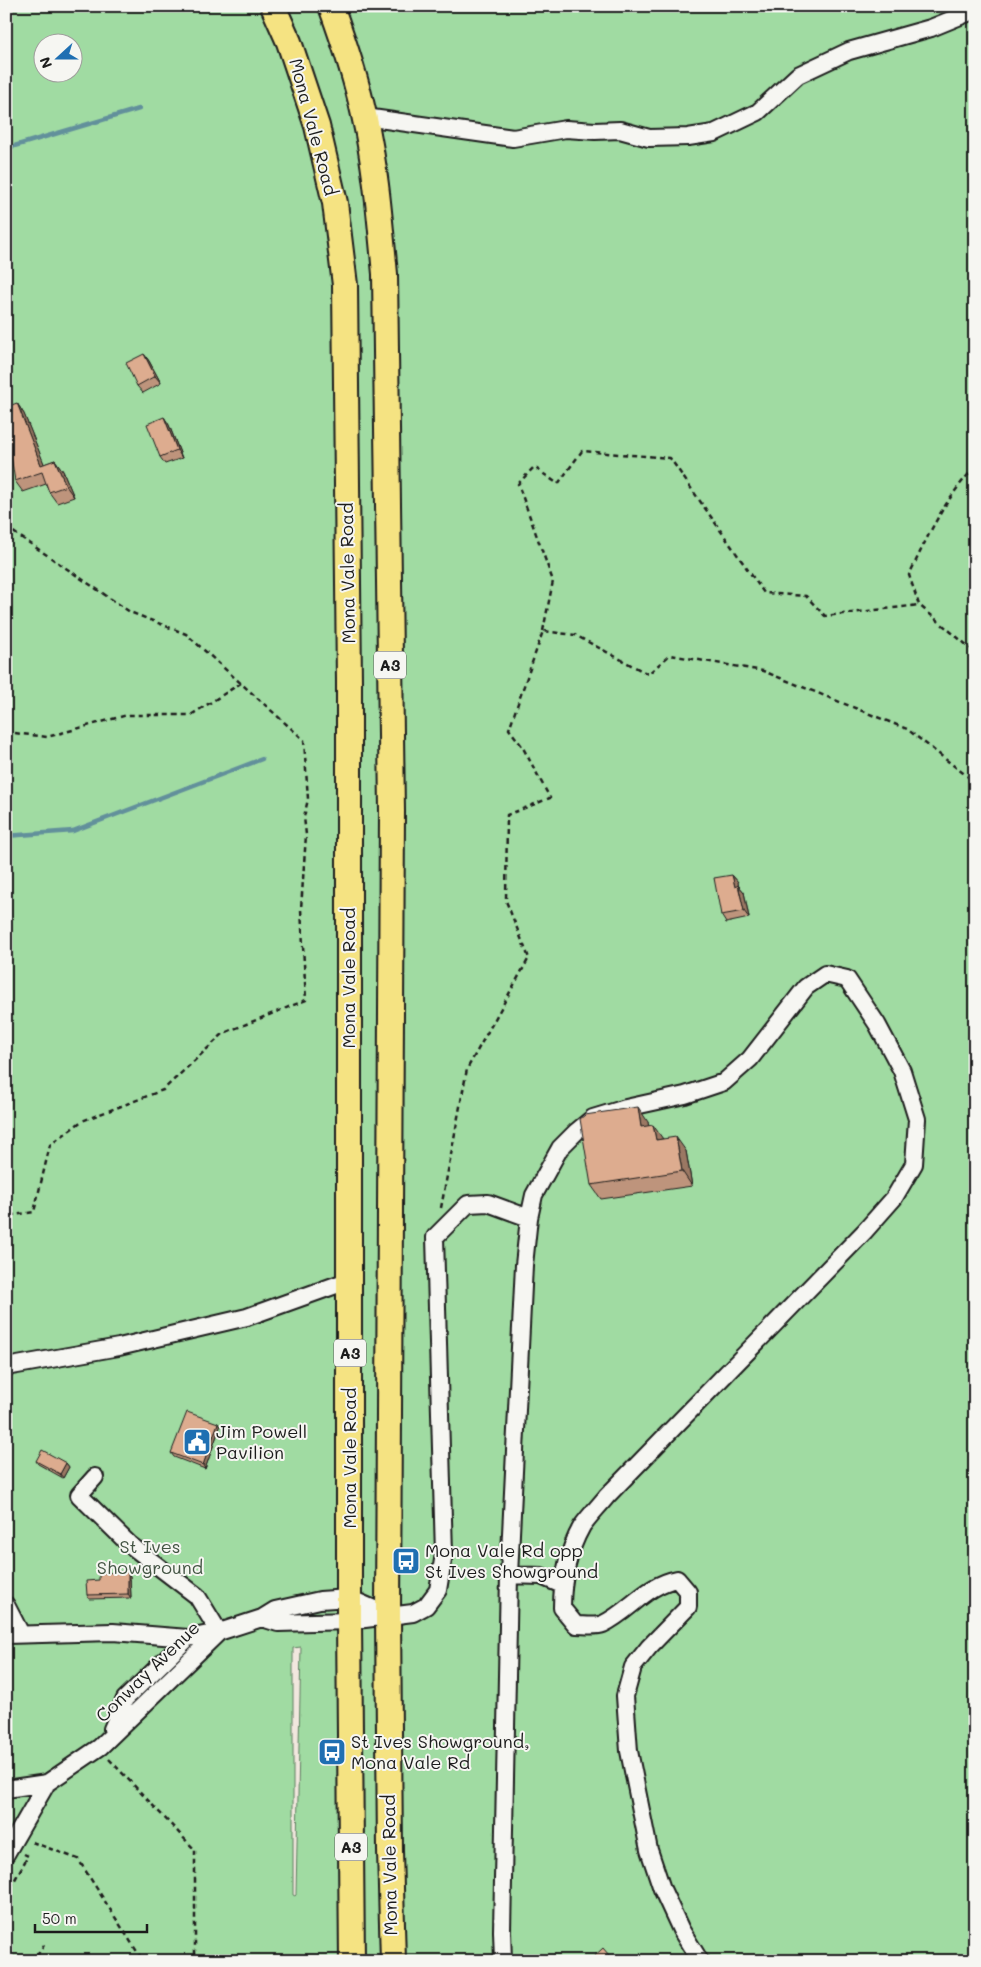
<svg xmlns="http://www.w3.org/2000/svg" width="981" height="1967" viewBox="0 0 981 1967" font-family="Mali,sans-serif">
	<rect width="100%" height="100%" fill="#f1e7de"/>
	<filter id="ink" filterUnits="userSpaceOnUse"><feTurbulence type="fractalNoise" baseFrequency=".02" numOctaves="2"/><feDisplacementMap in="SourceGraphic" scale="10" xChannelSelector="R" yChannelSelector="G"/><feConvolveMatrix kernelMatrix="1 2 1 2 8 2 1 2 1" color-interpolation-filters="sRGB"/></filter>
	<g filter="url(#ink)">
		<path fill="#a0dba2" stroke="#5e7c5f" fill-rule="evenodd" d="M 6,6 L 975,6 L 975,1961 L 6,1961 ZM 42,42 L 72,42 L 72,72 L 42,72 ZM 301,1647 L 296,1895 L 295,1896 L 293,1895 L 293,1648 Z"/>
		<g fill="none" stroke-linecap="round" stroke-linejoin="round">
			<path stroke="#62909b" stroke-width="4.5" d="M 6,147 L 11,147 L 139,109
				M 6,836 L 73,831 L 262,759"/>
			<defs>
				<path id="minor" d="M 365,117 L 513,138 L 566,129 L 595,131 L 620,130 L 649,138 L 688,137 L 714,133 L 758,112 L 798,75 L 849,51 L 931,28 L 975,10
					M 6,1367 L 119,1347 L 247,1317 L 350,1280
					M 95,1477 L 79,1495 L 129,1544 L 197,1596 L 219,1632
					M 509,1575 L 541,1576 L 562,1585
					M 6,1605 L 21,1634
					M 262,1618 L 278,1623 L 349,1621 L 413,1613 L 426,1606 L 438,1590 L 444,1554 L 435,1237 L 468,1204 L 488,1203 L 529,1218
					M 6,1635 L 113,1632 L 188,1638 L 219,1632 L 262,1618 L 275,1610 L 320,1600 L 349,1598 L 388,1615
					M 112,1729 L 125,1699 L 188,1638
					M 6,1789 L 47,1783
					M 6,1854 L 47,1783 L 100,1747 L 219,1632
					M 503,1961 L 502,1931 L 509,1575 L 524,1265 L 529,1218 L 534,1195 L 560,1148 L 576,1132 L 593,1118 L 626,1108 L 685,1095 L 724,1082 L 750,1059 L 806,987 L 825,974 L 847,979 L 877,1024 L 902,1071 L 917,1119 L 914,1164 L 894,1198 L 864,1232 L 607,1496 C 599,1506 589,1516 582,1526 C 568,1551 562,1580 562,1608 L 576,1625 C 584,1625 596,1627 603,1624 C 630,1611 646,1585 677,1579 L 688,1592 L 688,1607 L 649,1647 L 633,1667 L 625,1696 L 629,1751 L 649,1850 L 662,1889 L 681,1930 L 700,1961"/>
				<path id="highway" d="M 273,6 L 289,42 L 317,126 L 335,203 L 345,285 L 349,682 L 349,1621 L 352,1961
					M 331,6 C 344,42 356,78 364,115 C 376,167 380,221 385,274 L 392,811 L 388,1615 L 390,1851 L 393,1961"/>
			</defs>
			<use href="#minor" stroke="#1c1c1c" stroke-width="20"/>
			<use href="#highway" stroke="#1c1c1c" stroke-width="28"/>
			<path stroke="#1c1c1c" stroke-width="2.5" stroke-dasharray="5 4" stroke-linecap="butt" d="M 975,467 C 943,501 929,534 909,575 L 919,605 L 975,652
				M 6,527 L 130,612 L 186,634 L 304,740 L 308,799 L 304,817 L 306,835 L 301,909 L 306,1000 L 224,1033 L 163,1090 L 82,1121 L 50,1145 L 34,1212 L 6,1216
				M 543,631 L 553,581 L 518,484 L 534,467 L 558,484 L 582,451 L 670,458 L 764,593 L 806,596 L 825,616 L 919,605
				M 6,732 L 47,737 L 127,715 L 191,715 L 241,683
				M 441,1208 L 467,1069 L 529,958 L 506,901 L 507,815 L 550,798 L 522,746 L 509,729 L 543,631 L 575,635 L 648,674 L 670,655 L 763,671 L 907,729 L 972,780 L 975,802
				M 109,1759 L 195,1850 L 195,1961
				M 32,1842 L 78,1859 L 143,1961
				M 6,1940 L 10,1915 L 7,1894 L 28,1856 L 24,1854
				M 6,1954 L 16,1961
				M 29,1961 L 37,1956 L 44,1945"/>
			<use href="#minor" stroke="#f6f6f2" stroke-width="16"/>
			<use href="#highway" stroke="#f5e382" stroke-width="24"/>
		</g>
		<path fill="#be947b" stroke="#1c1c1c" d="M 144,354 L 149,361 L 161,383 L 143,393 L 137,386 Z
			M 17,403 L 24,414 L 44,464 L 55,460 L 63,471 L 74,497 L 57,503 L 49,492 L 46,484 L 23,492 L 15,481 Z
			M 164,417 L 169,425 L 182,458 L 165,464 L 160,457 Z
			M 732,875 L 738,882 L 738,885 L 744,892 L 749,918 L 726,923 L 721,915 Z
			M 648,1122 L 648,1126 L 663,1139 L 686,1151 L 692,1186 L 601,1199 L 591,1185 Z
			M 218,1423 L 220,1427 L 205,1469 L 174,1457 L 171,1453 Z
			M 36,1461 L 66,1463 L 69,1467 L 63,1478 L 38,1464 Z
			M 130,1576 L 131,1598 L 89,1599 L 87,1595 L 99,1580 Z"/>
		<path fill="#9b7864" stroke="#1c1c1c" d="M 144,354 L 149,361 L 161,383 L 155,376 Z
			M 17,403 L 24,414 L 49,476 L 41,465 Z
			M 164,417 L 169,425 L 182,458 L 177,450 Z
			M 55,460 L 63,471 L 74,497 L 66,486 Z
			M 732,875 L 738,882 L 740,894 L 735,887 Z
			M 738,885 L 744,892 L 749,918 L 744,911 Z
			M 638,1107 L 648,1122 L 651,1141 L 641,1127 Z
			M 653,1125 L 663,1139 L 656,1140 Z
			M 676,1137 L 686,1151 L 692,1186 L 682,1171 Z
			M 218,1423 L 220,1427 L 205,1469 L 203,1465 Z
			M 66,1463 L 69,1467 L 63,1478 L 60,1474 Z
			M 128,1572 L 130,1576 L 131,1598 L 128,1594 Z"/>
		<path fill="#ddac8f" stroke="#1c1c1c" d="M 144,354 L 155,376 L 137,386 L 126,363 Z
			M 17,403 L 41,465 L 55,460 L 66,486 L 49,492 L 42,472 L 15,481 L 10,450 L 6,441 L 6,407 Z
			M 164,417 L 177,450 L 160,457 L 147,424 Z
			M 732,875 L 735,887 L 738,885 L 744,911 L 721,915 L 714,878 Z
			M 638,1107 L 641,1127 L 653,1125 L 656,1140 L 676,1137 L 682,1171 L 591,1185 L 580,1119 L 585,1115 Z
			M 187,1412 L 218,1423 L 203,1465 L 171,1453 Z
			M 42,1450 L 66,1463 L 60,1474 L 36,1461 Z
			M 128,1572 L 128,1594 L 87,1595 L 86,1581 L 99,1580 L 99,1573 Z
			M 603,1948 L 614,1961 L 589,1961 Z"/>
	</g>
	<defs>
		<symbol id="civic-square" viewBox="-11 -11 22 22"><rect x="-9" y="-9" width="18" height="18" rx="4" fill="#1f6fb2" stroke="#f6f6f2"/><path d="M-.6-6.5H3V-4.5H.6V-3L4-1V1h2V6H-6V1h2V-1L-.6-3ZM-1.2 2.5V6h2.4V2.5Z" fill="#fff"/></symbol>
		<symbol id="bus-square" viewBox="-11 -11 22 22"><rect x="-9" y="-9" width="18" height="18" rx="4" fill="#1f6fb2" stroke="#f6f6f2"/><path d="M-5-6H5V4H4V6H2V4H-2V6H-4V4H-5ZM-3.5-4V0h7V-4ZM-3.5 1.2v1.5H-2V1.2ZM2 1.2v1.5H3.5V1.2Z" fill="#fff"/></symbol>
	</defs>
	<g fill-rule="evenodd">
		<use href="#civic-square" x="181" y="1426" width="32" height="32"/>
		<use href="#bus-square" x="390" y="1545" width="32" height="32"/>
		<use href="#bus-square" x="316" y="1736" width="32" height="32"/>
	</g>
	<g text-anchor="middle" stroke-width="4" stroke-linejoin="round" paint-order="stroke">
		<g fill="#f6f6f2" stroke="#5d5d5c" stroke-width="1">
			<rect x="374" y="651.5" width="32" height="27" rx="4"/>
			<rect x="334" y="1339.5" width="32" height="27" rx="4"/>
			<rect x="335" y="1833.5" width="32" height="27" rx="4"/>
		</g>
		<g font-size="16" font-weight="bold" fill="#1c1c1c">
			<text x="390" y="671">A3</text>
			<text x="350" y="1359">A3</text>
			<text x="351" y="1853">A3</text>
		</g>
		<g font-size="18" fill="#1c1c1c" stroke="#f6f6f2">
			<text transform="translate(313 127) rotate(75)" y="6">Mona Vale Road</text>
			<text transform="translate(348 573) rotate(-91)" y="6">Mona Vale Road</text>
			<text transform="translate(349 978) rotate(-90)" y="6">Mona Vale Road</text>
			<text transform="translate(350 1458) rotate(-90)" y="6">Mona Vale Road</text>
			<text transform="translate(148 1672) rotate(-44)" y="6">Conway Avenue</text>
			<text transform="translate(390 1865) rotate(-91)" y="6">Mona Vale Road</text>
		</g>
		<g font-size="18" fill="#1c1c1c" stroke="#f6f6f2" text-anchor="start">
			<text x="216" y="1438">Jim Powell<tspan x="216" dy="21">Pavilion</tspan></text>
			<text x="425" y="1557">Mona Vale Rd opp<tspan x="425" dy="21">St Ives Showground</tspan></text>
			<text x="351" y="1748">St Ives Showground,<tspan x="351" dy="21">Mona Vale Rd</tspan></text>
		</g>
		<g font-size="18" fill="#454" stroke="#f6f6f2">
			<text x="150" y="1553">St Ives<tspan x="150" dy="21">Showground</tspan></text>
		</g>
	</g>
	<rect width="981" height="1967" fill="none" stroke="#f6f6f2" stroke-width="25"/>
	<rect x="12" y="12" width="956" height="1942" fill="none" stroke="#1c1c1c" stroke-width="2" filter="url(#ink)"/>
	<g transform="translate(58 58) rotate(249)"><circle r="24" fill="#f6f6f2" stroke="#9f9f9c"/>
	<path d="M0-4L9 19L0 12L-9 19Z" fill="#1f6fb2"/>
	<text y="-8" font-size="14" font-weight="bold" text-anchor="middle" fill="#1c1c1c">N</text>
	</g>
	<path d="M35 1924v8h112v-8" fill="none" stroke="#1c1c1c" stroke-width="2.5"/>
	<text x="42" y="1924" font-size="15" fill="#1c1c1c" stroke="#f6f6f2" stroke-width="4" paint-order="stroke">50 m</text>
</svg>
